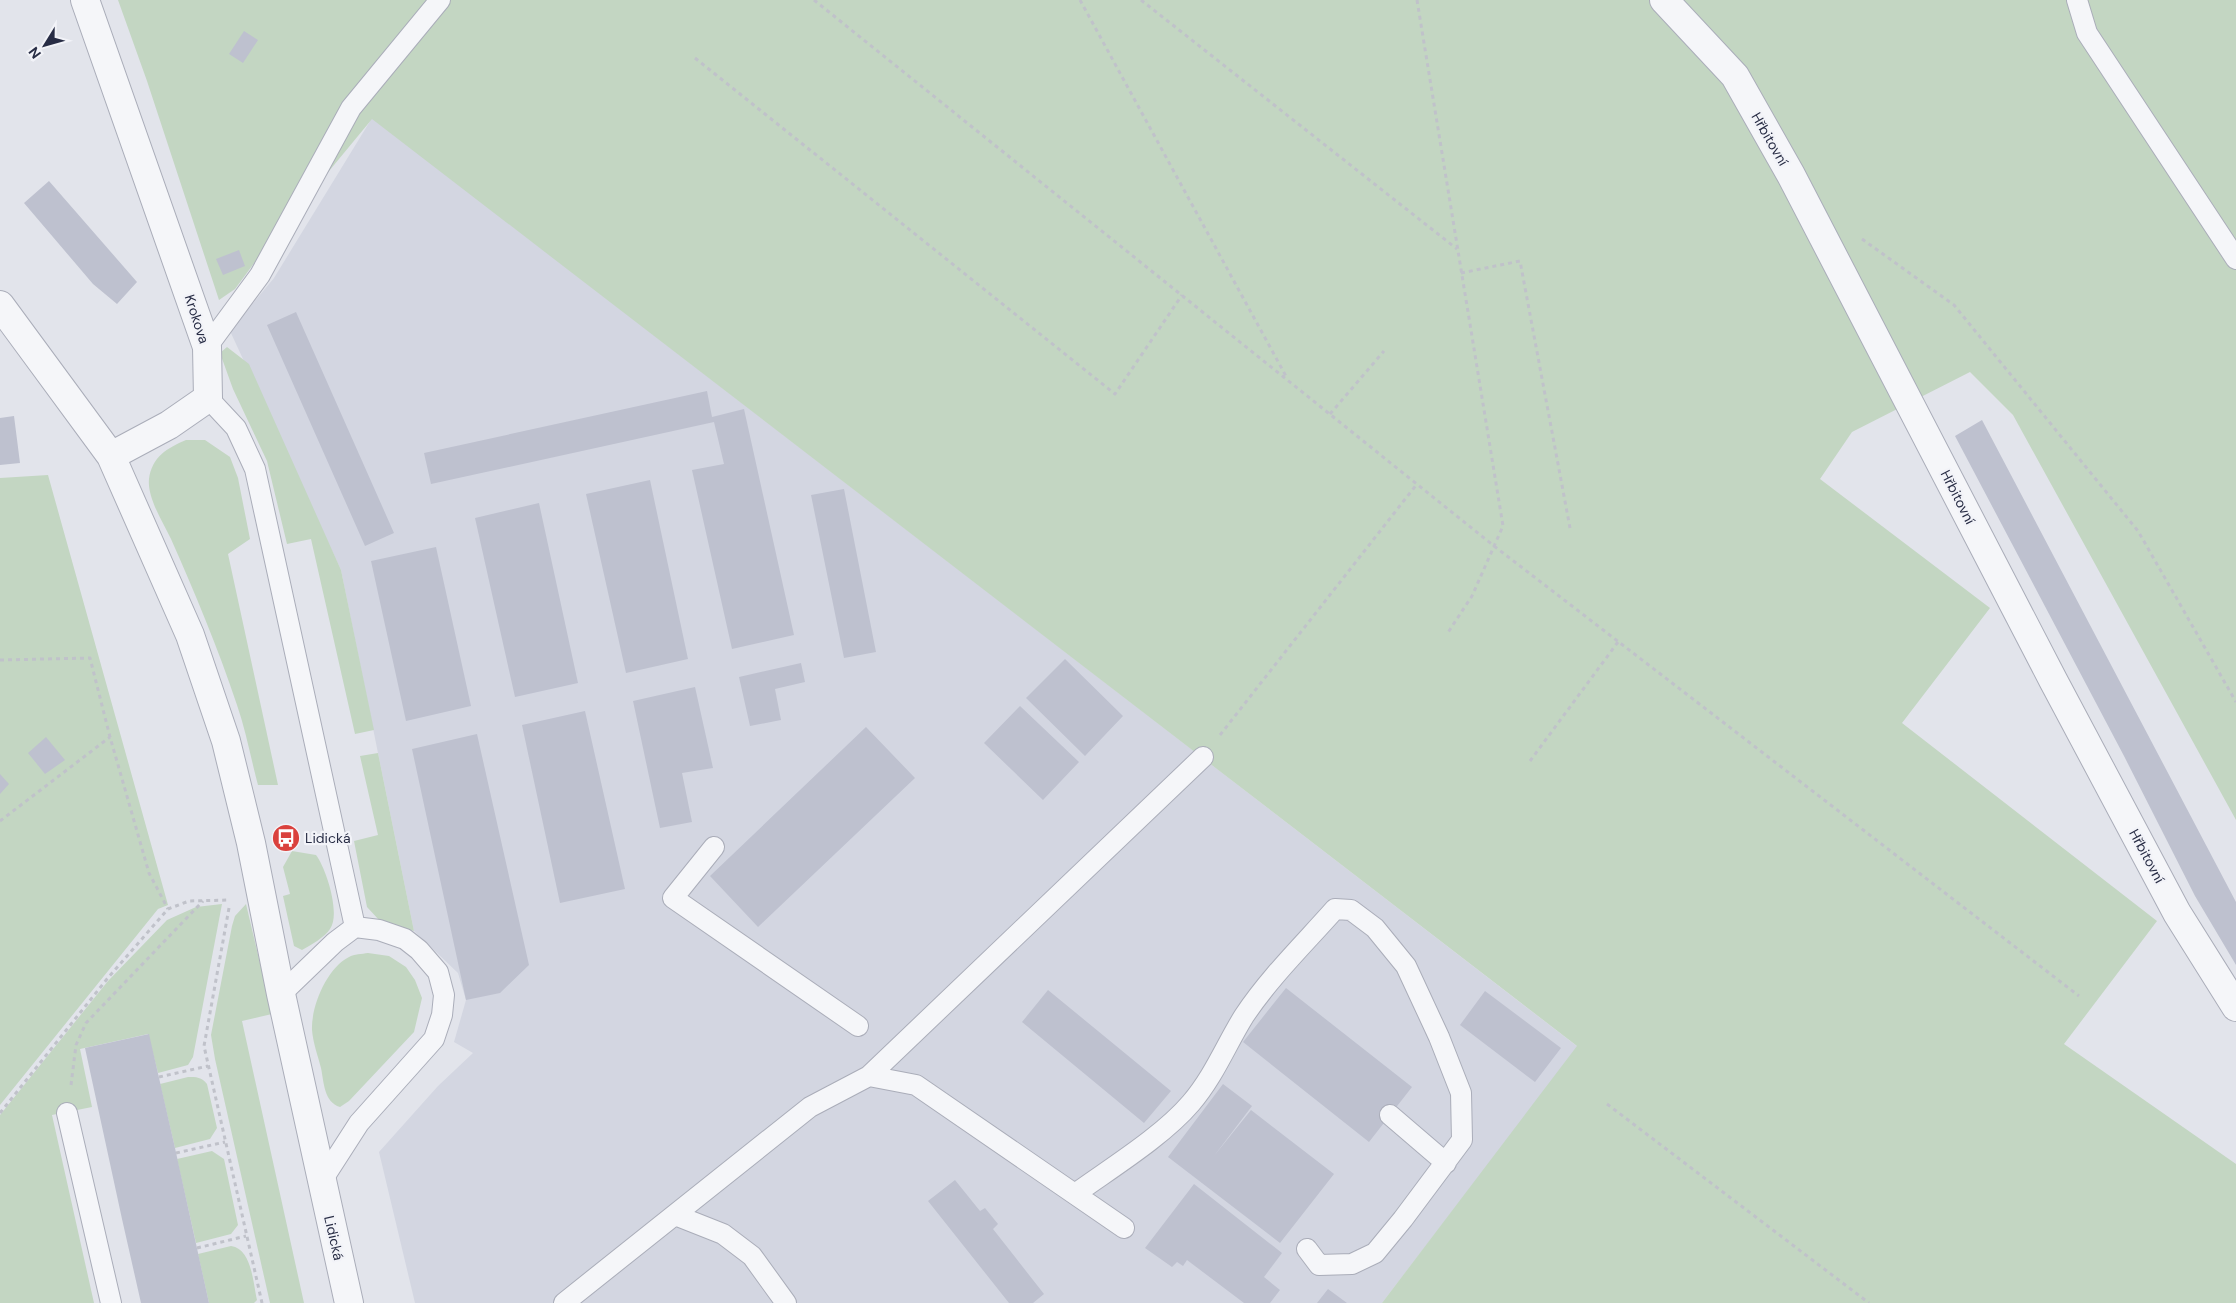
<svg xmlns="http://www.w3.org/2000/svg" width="2236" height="1303" viewBox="0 0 2236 1303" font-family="'DM Sans',sans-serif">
	<rect width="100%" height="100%" fill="#e2e4eb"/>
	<path fill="#d3d6e1" d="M 372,118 L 1578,1047 L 1382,1303 L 415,1303 L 379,1152 L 438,1086 L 473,1053 L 454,1042 L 466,1000 L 458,973 L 414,931 L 341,570 L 230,331 L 274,278 Z"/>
	<path fill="#c3d6c2" d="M 118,0 L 2236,0 L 2236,820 L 2013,415 L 1970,372 L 1852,432 L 1820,479 L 1990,608 L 1902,723 L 2157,921 L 2064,1044 L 2236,1164 L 2236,1303 L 1382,1303 L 1577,1046 L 372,119 L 263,251 L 235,289 L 219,300 L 147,81 Z
		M 227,347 L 249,364 L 341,570 L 374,730 L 355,734 L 311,539 L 287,544 L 267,461 L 233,389 L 220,353 Z
		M 186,440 L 205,440 L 230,457 L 238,478 L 250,539 L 228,554 L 278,785 L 258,785 C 251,759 246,731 237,705 C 218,648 195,593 171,539 C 163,522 147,498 149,479 C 152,457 167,448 186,440 Z
		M 48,475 L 168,905 L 158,909 L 0,1105 L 0,478 Z
		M 378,753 L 414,931 L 379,920 L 367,907 L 354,841 L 378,835 L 360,756 Z
		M 292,851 L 316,855 C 326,868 341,914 330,929 C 325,937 311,945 302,950 L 294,946 L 283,896 L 290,894 L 283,867 Z
		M 222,904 L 193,1057 L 188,1065 L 158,1073 L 148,1034 L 80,1049 L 92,1107 L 52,1115 L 94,1303 L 0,1303 L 0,1115 L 108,981 L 167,920 L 196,907 Z
		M 246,904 L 272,1014 L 242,1021 L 304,1303 L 270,1303 L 215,1059 L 211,1035 L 232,926 L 235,916 Z
		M 368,953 L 389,956 L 406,967 L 415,980 L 422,998 L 414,1032 L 349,1101 L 340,1107 C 324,1102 324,1083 321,1068 C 318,1056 313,1043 312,1030 C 311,1006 327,968 349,957 C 354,954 362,954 368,953 Z
		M 188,1077 C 196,1077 202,1077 207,1084 L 217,1128 L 210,1139 L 175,1148 L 160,1084 Z
		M 212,1151 L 224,1159 L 238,1225 L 231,1234 L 196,1243 L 177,1159 Z
		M 231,1246 C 252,1249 253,1283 257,1300 L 254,1303 L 209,1303 L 198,1254 Z"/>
	<path fill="#bec1cf" d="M 244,31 L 258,40 L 243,63 L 229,54 Z
		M 49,181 L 137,282 L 117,304 L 93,284 L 24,203 Z
		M 239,250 L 245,266 L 223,275 L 216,259 Z
		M 296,312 L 394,533 L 365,546 L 267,325 Z
		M 707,391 L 712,417 L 744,409 L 794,635 L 732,649 L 692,470 L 724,464 L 714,422 L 431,484 L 424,453 Z
		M 14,416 L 20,463 L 0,465 L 0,418 Z
		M 1982,420 L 2236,902 L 2236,965 L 2195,896 L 2124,756 L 1955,436 Z
		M 650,480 L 688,659 L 626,673 L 586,494 Z
		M 844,489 L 876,652 L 844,658 L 811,495 Z
		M 539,503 L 578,683 L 515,697 L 475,518 Z
		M 436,547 L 471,706 L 406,721 L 371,561 Z
		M 1065,659 L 1123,716 L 1085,756 L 1026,698 Z
		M 801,663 L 805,682 L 775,689 L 781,720 L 750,726 L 739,677 Z
		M 695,687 L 713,768 L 682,773 L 692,822 L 660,828 L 633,701 Z
		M 1020,706 L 1079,762 L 1043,800 L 984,743 Z
		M 585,711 L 625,889 L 560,903 L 522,725 Z
		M 866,727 L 915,778 L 758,927 L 710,876 Z
		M 477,734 L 529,965 L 500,993 L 466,1000 L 412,749 Z
		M 46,737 L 65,760 L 45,774 L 28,753 Z
		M 0,774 L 9,784 L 0,794 Z
		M 1286,988 L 1412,1087 L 1369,1142 L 1243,1042 Z
		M 1048,990 L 1171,1091 L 1144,1123 L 1022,1022 Z
		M 1485,991 L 1561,1048 L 1535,1082 L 1460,1025 Z
		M 149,1034 L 175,1148 L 209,1303 L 141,1303 L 122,1219 L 85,1048 Z
		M 1223,1084 L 1252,1106 L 1214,1156 L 1251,1110 L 1334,1174 L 1280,1243 L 1168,1157 Z
		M 955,1180 L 980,1211 L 985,1208 L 998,1224 L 993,1229 L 1044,1294 L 1033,1303 L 1009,1303 L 928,1201 Z
		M 1194,1184 L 1282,1253 L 1264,1277 L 1280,1290 L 1270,1303 L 1244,1303 L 1187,1260 L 1183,1266 L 1177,1262 L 1172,1267 L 1145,1248 Z
		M 1328,1289 L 1347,1303 L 1317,1303 Z"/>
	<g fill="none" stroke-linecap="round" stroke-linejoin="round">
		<defs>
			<path id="lane" d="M 2077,0 L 2087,33 L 2236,259
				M 207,347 L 260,275 L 351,108 L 440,0
				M 208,398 L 236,428 L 255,469 L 355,927
				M 714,847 L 673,898 L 858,1026
				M 281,994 L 335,942 L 355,927 L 379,930 L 405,939 L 419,950 L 438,972 L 444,995 L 442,1015 L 434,1039 L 359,1123 L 321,1182
				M 869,1076 L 1203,757
				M 67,1113 L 111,1303
				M 1390,1115 L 1446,1163
				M 1075,1194 C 1111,1168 1163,1136 1191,1103 C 1214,1076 1226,1045 1244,1016 C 1270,977 1304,944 1335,909 L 1351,910 L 1375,928 L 1406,966 L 1439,1037 L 1461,1093 L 1462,1140 L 1403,1219 L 1375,1253 L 1352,1264 L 1319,1265 L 1307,1249
				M 675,1215 L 723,1234 L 752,1256 L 786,1303
				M 564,1303 L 810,1107 L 869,1076 L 916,1085 L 1124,1228"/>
			<path id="street" d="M 85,0 L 207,347 L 208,398 L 169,425 L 111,456
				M 1664,0 L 1735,76 L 1791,175 L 2053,680 L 2177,913 L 2236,1007
				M 0,305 L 111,456 L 190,635 L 226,741 L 251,843 L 281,994 L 349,1303"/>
		</defs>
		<use href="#lane" stroke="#aaadb9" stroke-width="22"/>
		<use href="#street" stroke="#aaadb9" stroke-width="30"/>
		<path stroke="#c0c2ca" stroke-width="3" stroke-dasharray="4 4" stroke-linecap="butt" d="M 814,0 L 1494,546 L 2079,996
			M 1080,0 L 1287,378
			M 1141,0 L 1457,249
			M 1417,0 L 1503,526 L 1472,596 L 1447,634
			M 695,58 L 1115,394 L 1182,295
			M 1862,239 L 1954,305 L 2138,531 L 2236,702
			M 1461,273 L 1520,261 L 1570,528
			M 1330,414 L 1384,351
			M 0,660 L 90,658 L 110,737 L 149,873 L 168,909
			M 1220,735 L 1417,484
			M 1530,761 L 1618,642
			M 0,821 L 110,737
			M 229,908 L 204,1046 L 262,1303
			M 159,1077 L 208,1066
			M 71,1085 L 76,1045 L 86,1023 L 203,901
			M 1607,1104 L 1869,1303
			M 0,1113 L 107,979 L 168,909 L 189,901 L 230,900
			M 176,1153 L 225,1142
			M 197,1248 L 246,1236"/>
		<use href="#lane" stroke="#f5f6f9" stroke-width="20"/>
		<use href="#street" stroke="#f5f6f9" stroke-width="28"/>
	</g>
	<defs>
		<symbol id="bus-disc" viewBox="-11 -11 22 22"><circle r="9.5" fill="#da413d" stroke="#f2f3f8"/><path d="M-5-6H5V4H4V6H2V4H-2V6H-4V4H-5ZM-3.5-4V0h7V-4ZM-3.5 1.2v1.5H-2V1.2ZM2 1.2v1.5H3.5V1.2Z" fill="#fff"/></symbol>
	</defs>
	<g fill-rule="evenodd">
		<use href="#bus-disc" x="270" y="822" width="32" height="32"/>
	</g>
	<g text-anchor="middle" stroke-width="4.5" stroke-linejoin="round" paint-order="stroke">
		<g font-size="14" fill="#282d45" stroke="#f2f3f8">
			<text transform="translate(1770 139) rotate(60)" y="5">Hřbitovní</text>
			<text transform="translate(197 319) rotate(72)" y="5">Krokova</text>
			<text transform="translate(1958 497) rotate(63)" y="5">Hřbitovní</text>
			<text transform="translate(2147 856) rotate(62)" y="5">Hřbitovní</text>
			<text transform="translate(334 1238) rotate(77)" y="5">Lidická</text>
		</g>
		<g font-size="14" fill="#282d45" stroke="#f2f3f8" text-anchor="start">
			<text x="305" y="843">Lidická</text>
		</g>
	</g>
	<g transform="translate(45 45) rotate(233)" stroke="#f2f3f8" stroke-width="4" paint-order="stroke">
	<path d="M0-4L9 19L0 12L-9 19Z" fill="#282d45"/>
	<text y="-8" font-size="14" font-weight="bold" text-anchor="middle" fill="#282d45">N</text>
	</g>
</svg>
